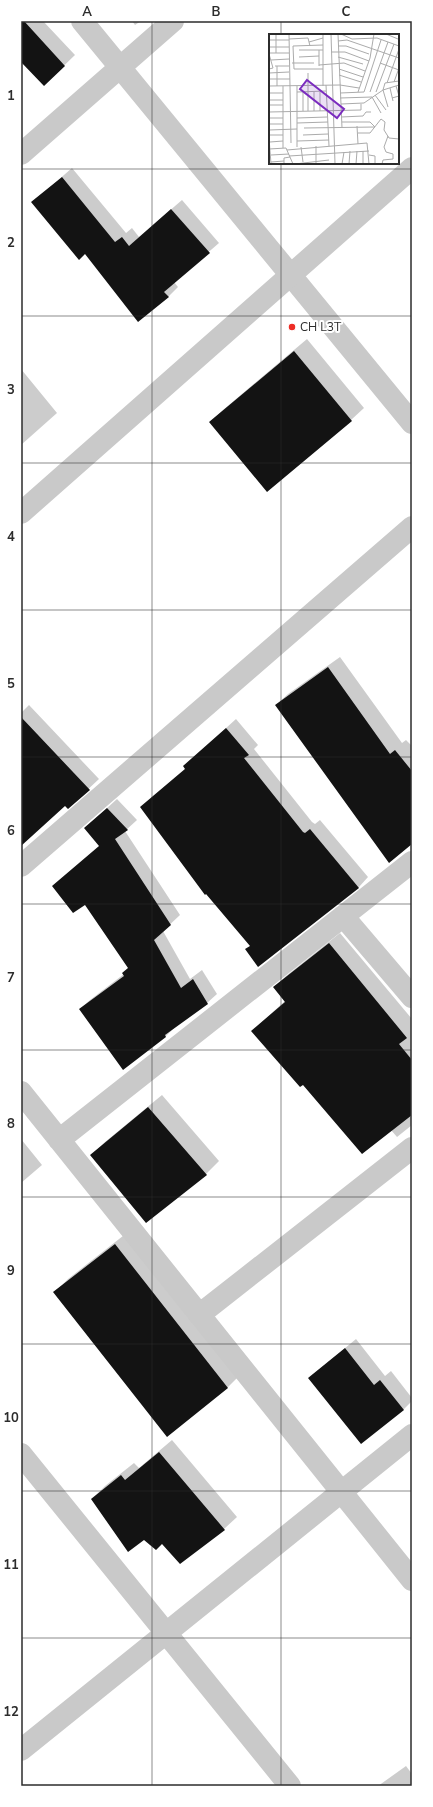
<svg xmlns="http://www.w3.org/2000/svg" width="433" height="1807" viewBox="0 0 433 1807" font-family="'Nunito Sans',sans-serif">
	<rect width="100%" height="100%" fill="#fff"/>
	<path fill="#0003" d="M 21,21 L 43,21 L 75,55 L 44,85 L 21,60 Z
		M 132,21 L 141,21 L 135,25 Z
		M 72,168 L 126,233 L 132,228 L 139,237 L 182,200 L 219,243 L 174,282 L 178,287 L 168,297 L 86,253 L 33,202 Z
		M 307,339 L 364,408 L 351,420 L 210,422 L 223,410 Z
		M 21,369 L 57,413 L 21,445 Z
		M 340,657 L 402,743 L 406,740 L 412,746 L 412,843 L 276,705 L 288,694 Z
		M 29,705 L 99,779 L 68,808 L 65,805 L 21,844 L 21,713 Z
		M 236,719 L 258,745 L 254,749 L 312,822 L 315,824 L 320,820 L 368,877 L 359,887 L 259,966 L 247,949 L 251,945 L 151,798 L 186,768 L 184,766 L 194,757 Z
		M 117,799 L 137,820 L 125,831 L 180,915 L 163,931 L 190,979 L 202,970 L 217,994 L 207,1003 L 176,1026 L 166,1036 L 123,1068 L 80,1009 L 90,1000 L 124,974 L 129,967 L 85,903 L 53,886 L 100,846 L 85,828 Z
		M 340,933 L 412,1019 L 412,1125 L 397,1137 L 391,1130 L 303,1083 L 252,1031 L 285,1001 L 275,987 L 286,976 Z
		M 162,1095 L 219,1161 L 206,1174 L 92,1155 L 105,1142 Z
		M 21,1139 L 42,1165 L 21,1183 Z
		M 128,1232 L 240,1375 L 227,1388 L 55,1292 L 68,1279 Z
		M 356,1339 L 385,1376 L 391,1371 L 412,1398 L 412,1401 L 403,1410 L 309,1378 Z
		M 172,1440 L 237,1517 L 224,1529 L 162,1542 L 92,1499 L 105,1486 L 134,1463 L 139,1468 Z
		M 406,1766 L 412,1774 L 412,1786 L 378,1786 Z"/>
	<path fill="#131313" d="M 21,21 L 24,21 L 65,66 L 44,86 L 21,62 Z
		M 62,177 L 115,242 L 122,237 L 129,246 L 171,209 L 210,253 L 164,292 L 169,297 L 138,322 L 85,254 L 79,260 L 31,202 Z
		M 294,351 L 352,421 L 267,492 L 209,422 Z
		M 328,667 L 390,754 L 395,750 L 412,771 L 412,844 L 389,863 L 275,705 Z
		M 21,717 L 90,790 L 68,809 L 65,806 L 21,846 Z
		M 226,728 L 249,755 L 244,758 L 303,832 L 305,833 L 310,829 L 359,888 L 258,967 L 245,949 L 250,946 L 206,894 L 205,895 L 140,807 L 185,769 L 183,766 Z
		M 107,808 L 128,830 L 115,839 L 171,925 L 154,940 L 181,988 L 193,979 L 208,1004 L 165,1035 L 166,1037 L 123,1070 L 79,1009 L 124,976 L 122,973 L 128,968 L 85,905 L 73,913 L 52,886 L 99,846 L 84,828 Z
		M 329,943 L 407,1038 L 399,1044 L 412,1060 L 412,1115 L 362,1154 L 303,1085 L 300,1087 L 251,1031 L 285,1002 L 273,987 Z
		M 148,1107 L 207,1175 L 146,1223 L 90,1155 Z
		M 115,1244 L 228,1388 L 167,1437 L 53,1292 Z
		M 345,1348 L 374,1385 L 380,1380 L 404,1410 L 361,1444 L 308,1378 Z
		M 159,1452 L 225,1530 L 180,1564 L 162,1544 L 156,1550 L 144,1540 L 128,1552 L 91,1499 L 121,1475 L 125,1480 Z"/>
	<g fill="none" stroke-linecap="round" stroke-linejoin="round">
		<path stroke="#c9c9c9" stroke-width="22" d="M 82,21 L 412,423
			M 21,154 L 173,21
			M 21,866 L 412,527
			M 343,916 L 412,997
			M 21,1092 L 412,1580
			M 59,1140 L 412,862
			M 199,1315 L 412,1148
			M 21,1454 L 290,1786
			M 21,1750 L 412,1435"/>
		<path stroke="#c9c9c9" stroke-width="22" d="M 21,513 L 412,168"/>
	</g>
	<path fill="none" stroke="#2c2c2c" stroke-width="1" stroke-opacity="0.55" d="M 152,21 L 152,1786M 281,21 L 281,35M 281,163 L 281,1786M 21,169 L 412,169M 21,316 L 412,316M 21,463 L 412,463M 21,610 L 412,610M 21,757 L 412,757M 21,904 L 412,904M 21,1050 L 412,1050M 21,1197 L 412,1197M 21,1344 L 412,1344M 21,1491 L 412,1491M 21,1638 L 412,1638"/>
	<circle fill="#ed2c25" stroke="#fff" stroke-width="1.5" cx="292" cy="327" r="4"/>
	<g text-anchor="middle" stroke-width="4" stroke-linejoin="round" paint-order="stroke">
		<g font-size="12" fill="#2c2c2c" stroke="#fff" text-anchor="start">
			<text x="300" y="331">CH L3T</text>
		</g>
	</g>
	<g transform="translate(269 34)">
		<rect width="130" height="130" fill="#fff"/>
		<path fill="none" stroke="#ababab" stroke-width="1" d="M 7,0 L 7,19M 20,0 L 21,52M 54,0 L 54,52M 62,0 L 66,130M 69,0 L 73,94M 72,0 L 83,5 L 108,4 L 130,12M 117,0 L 129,5M 20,5 L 39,4 L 41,12M 0,6 L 20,6M 69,7 L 78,6 L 130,24M 40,8 L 54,4M 24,12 L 25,35 L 54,35M 24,12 L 54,11M 69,12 L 77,12 L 100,20M 0,13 L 20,13M 30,16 L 54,16M 50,16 L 50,32M 62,18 L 76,18 L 100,27M 0,19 L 20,19M 0,20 L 4,34 L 0,35M 30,23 L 50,22M 69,23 L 94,30M 2,26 L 20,25M 23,29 L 45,29M 111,29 L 130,36M 50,31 L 75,29 L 96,37M 6,32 L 20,32M 8,32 L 8,52M 70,35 L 94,43M 0,39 L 20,38M 39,39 L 39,77M 70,41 L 92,48M 0,45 L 21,45M 125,48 L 130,34M 118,49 L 130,15M 57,51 L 60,112M 0,52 L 71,51 L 90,54M 14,52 L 14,114M 21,52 L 22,109M 121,54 L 124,67M 28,58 L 57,57M 34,58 L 34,77M 45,58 L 45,77M 51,58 L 51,77M 89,58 L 101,24 L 105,0M 95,58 L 112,6M 101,58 L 119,8M 107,58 L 125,10M 0,59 L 14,59M 71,59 L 95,58M 106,61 L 117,76M 71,64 L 103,63 L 112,79M 123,64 L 130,62 L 127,52M 0,66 L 14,66M 72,70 L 95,69 L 114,56 L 130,51M 0,71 L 14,71M 119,73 L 114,56 L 116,49 L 130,47M 0,78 L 92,76 L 92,70M 72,83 L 94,82 L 97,78 L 102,78M 0,84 L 14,84M 28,84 L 58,83M 73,88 L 101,88 L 106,93M 28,89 L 59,88M 0,90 L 14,90M 88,92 L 89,110M 35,94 L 106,93M 0,96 L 28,95M 89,99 L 101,99 L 112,85 L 116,88 L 115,96 L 120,104 L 130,105M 0,101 L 14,101M 34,101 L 59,100M 0,104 L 2,130M 28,107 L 60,106M 1,108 L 14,107M 28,113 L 28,52M 32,113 L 34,128M 0,115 L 17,114 L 24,130M 18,116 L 98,109 L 100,130M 2,121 L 20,120M 100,121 L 106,122 L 106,130M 20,122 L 100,117M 2,128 L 15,127M 15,130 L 15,124 L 21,123M 26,130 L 60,126M 47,130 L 47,112M 73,130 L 75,118M 80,130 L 81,117M 87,130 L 88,117M 94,130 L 94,117M 113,130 L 114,126 L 124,125 L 124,120 L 117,118 L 115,113 L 119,102"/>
		<path fill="#7b2cbf" fill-opacity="0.15" stroke="#7b2cbf" stroke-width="2" d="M 38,46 L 75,75 L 68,84 L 31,55 Z"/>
		<rect width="130" height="130" fill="none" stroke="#2c2c2c" stroke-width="2"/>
	</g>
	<rect width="433" height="1807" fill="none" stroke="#ffffff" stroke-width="44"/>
	<rect x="22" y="22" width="389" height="1763" fill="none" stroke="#2c2c2c" stroke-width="1.5"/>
	<g font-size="13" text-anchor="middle" font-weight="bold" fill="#2c2c2c">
		<text x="87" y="16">A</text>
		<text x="216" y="16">B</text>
		<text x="346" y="16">C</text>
		<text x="11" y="100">1</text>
		<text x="11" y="247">2</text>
		<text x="11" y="394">3</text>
		<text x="11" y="541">4</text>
		<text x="11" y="688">5</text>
		<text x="11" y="835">6</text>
		<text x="11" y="982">7</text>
		<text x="11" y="1128">8</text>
		<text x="11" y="1275">9</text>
		<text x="11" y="1422">10</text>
		<text x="11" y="1569">11</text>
		<text x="11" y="1716">12</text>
	</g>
</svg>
